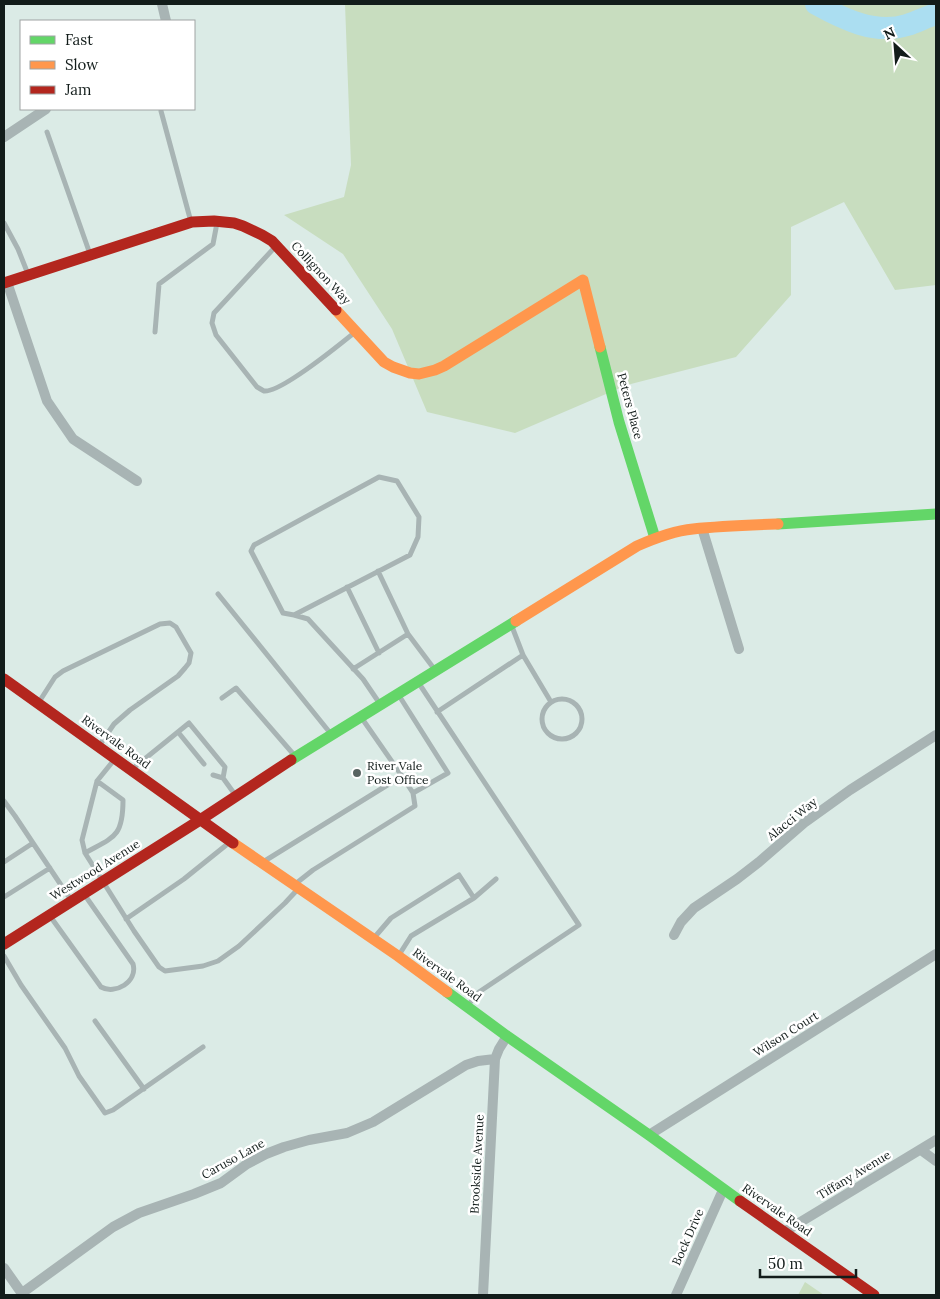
<svg xmlns="http://www.w3.org/2000/svg" width="940" height="1299" viewBox="0 0 940 1299" font-family="Lora,serif">
	<rect width="100%" height="100%" fill="#dbebe6"/>
	<path fill="#c8ddbf" d="M 345,4 L 936,4 L 936,285 L 895,290 L 844,202 L 791,227 L 791,295 L 736,357 L 627,385 L 515,433 L 427,412 L 392,329 L 343,254 L 284,215 L 344,197 L 351,165 Z
		M 805,1282 L 824,1295 L 798,1295 Z"/>
	<g fill="none" stroke-linecap="round" stroke-linejoin="round">
		<path stroke="#abdef1" stroke-width="22" d="M 816,4 C 843,19 875,35 907,25 C 917,22 926,17 936,14"/>
		<path stroke="#a8b4b4" stroke-width="5" d="M 161,111 L 191,222
			M 47,132 L 90,254
			M 4,223 L 18,249 L 28,274
			M 276,246 L 214,313 L 212,323 L 216,335 L 257,387 C 259,388 262,390 264,391 C 281,393 339,345 354,333
			M 155,332 L 159,284 L 213,244 L 217,223
			M 378,571 L 408,634 L 435,670
			M 347,587 L 379,653
			M 218,594 L 331,734
			M 294,615 L 410,555 L 418,537 L 419,517 L 397,481 L 379,477 L 254,545 L 251,551 L 283,613 L 294,615 L 308,619 L 363,679 L 380,704
			M 511,624 L 523,655 L 551,702
			M 353,669 L 408,634
			M 418,682 L 579,925 L 479,992 L 468,1005
			M 222,698 L 236,688 L 295,756
			M542 719a20 20 0 1 1 40 0a20 20 0 1 1-40 0Z
			M 39,702 L 55,677 L 63,671 L 160,624 L 170,623 L 176,627 L 191,653 L 189,663 L 185,668 L 178,676 L 130,710 L 114,724 L 99,746
			M 437,712 L 523,655
			M 361,717 L 402,776
			M 178,732 L 204,764
			M 114,760 L 97,781 L 82,840 L 85,853 L 134,931 L 159,967 L 165,971 L 203,966 L 218,961 L 239,946 L 285,903 L 298,889
			M 131,770 L 189,723 L 225,767 L 223,778 L 236,796
			M 213,775 L 223,778
			M 4,801 L 15,816 L 71,900
			M 85,853 C 114,837 123,837 123,800 L 97,781
			M 4,862 L 33,843
			M 263,862 L 402,776 L 413,793 L 448,773 L 398,694
			M 294,885 L 313,870 L 415,806 L 413,793
			M 4,897 L 50,868
			M 474,898 L 496,879
			M 50,916 L 101,987 C 115,995 138,982 133,964 L 84,894
			M 126,919 L 184,879 L 230,842
			M 373,939 L 391,918 L 459,875 L 474,898 L 411,936 L 399,955
			M 4,956 L 21,985 L 65,1048 L 79,1076 L 105,1113 L 113,1110 L 203,1047
			M 95,1021 L 144,1089"/>
		<path stroke="#a8b4b4" stroke-width="10" d="M 162,4 L 166,21
			M 4,137 L 46,109
			M 7,282 L 47,401 L 73,439 L 137,481
			M 702,528 L 739,649
			M 674,935 L 681,922 L 694,908 L 737,879 L 759,862 L 804,823 L 850,790 L 936,735
			M 649,1135 L 936,954
			M 921,1150 L 936,1161
			M 784,1232 L 936,1140
			M 4,1268 L 23,1295
			M 22,1293 L 113,1227 L 139,1213 L 194,1194 L 221,1183 L 247,1164 L 266,1154 L 284,1147 L 309,1140 L 347,1133 L 373,1122 L 466,1065 L 478,1061 L 495,1059
			M 483,1295 L 495,1059 L 499,1049 L 507,1036
			M 676,1295 L 723,1190"/>
		<path stroke="#63d668" stroke-width="11" d="M 600,347 L 619,422 L 655,538
			M 778,524 L 936,514
			M 291,760 L 516,621
			M 447,992 L 507,1036 L 649,1135 L 740,1201"/>
		<path stroke="#ff974d" stroke-width="11" d="M 336,310 L 384,362 L 393,367 L 410,373 L 419,374 L 435,370 L 444,366 L 583,280 L 600,347
			M 516,621 L 637,546 C 655,538 673,531 693,529 C 721,526 750,525 778,524
			M 233,843 L 398,956 L 447,992"/>
		<path stroke="#b3261e" stroke-width="11" d="M 4,283 L 192,222 L 214,221 L 234,223 L 243,226 L 262,235 L 272,241 L 336,310
			M 4,679 L 233,843
			M 4,944 L 200,820 L 291,760
			M 740,1201 L 874,1295"/>
	</g>
	<circle fill="#586461" stroke="#fff" stroke-width="2" cx="357" cy="773" r="5"/>
	<g text-anchor="middle" stroke-width="5" stroke-linejoin="round" paint-order="stroke">
		<g font-size="12" fill="#121c1a" stroke="#fff">
			<text transform="translate(321 273) rotate(47)" y="4">Collignon Way</text>
			<text transform="translate(630 406) rotate(75)" y="4">Peters Place</text>
			<text transform="translate(116 742) rotate(36)" y="4">Rivervale Road</text>
			<text transform="translate(792 819) rotate(-39)" y="4">Alacci Way</text>
			<text transform="translate(95 870) rotate(-32)" y="4">Westwood Avenue</text>
			<text transform="translate(447 975) rotate(36)" y="4">Rivervale Road</text>
			<text transform="translate(786 1034) rotate(-32)" y="4">Wilson Court</text>
			<text transform="translate(233 1159) rotate(-29)" y="4">Caruso Lane</text>
			<text transform="translate(477 1164) rotate(-87)" y="4">Brookside Avenue</text>
			<text transform="translate(854 1175) rotate(-31)" y="4">Tiffany Avenue</text>
			<text transform="translate(777 1210) rotate(35)" y="4">Rivervale Road</text>
			<text transform="translate(688 1237) rotate(-66)" y="4">Bock Drive</text>
		</g>
		<g font-size="12" fill="#121c1a" stroke="#fff" text-anchor="start">
			<text x="367" y="770">River Vale<tspan x="367" dy="14">Post Office</tspan></text>
		</g>
	</g>
	<rect width="940" height="1299" fill="none" stroke="#121c1a" stroke-width="10"/>
	<rect x="20" y="20" width="175" height="90" fill="#ffffff" stroke="#a0a4a3"/>
	<rect x="30" y="36" width="25" height="8" fill="#63d668" stroke="#a0a4a3"/>
	<text x="65" y="45" font-size="15" fill="#121c1a">Fast</text>
	<rect x="30" y="61" width="25" height="8" fill="#ff974d" stroke="#a0a4a3"/>
	<text x="65" y="70" font-size="15" fill="#121c1a">Slow</text>
	<rect x="30" y="86" width="25" height="8" fill="#b3261e" stroke="#a0a4a3"/>
	<text x="65" y="95" font-size="15" fill="#121c1a">Jam</text>
	<g transform="translate(895 45) rotate(334)" stroke="#ffffff" stroke-width="4" paint-order="stroke">
	<path d="M0-4L9 19L0 12L-9 19Z" fill="#121c1a"/>
	<text y="-8" font-size="14" font-weight="bold" text-anchor="middle" fill="#121c1a">N</text>
	</g>
	<path d="M760 1269v8h96v-8" fill="none" stroke="#121c1a" stroke-width="2.5"/>
	<text x="768" y="1269" font-size="15" fill="#121c1a" stroke="#ffffff" stroke-width="4" paint-order="stroke">50 m</text>
</svg>
